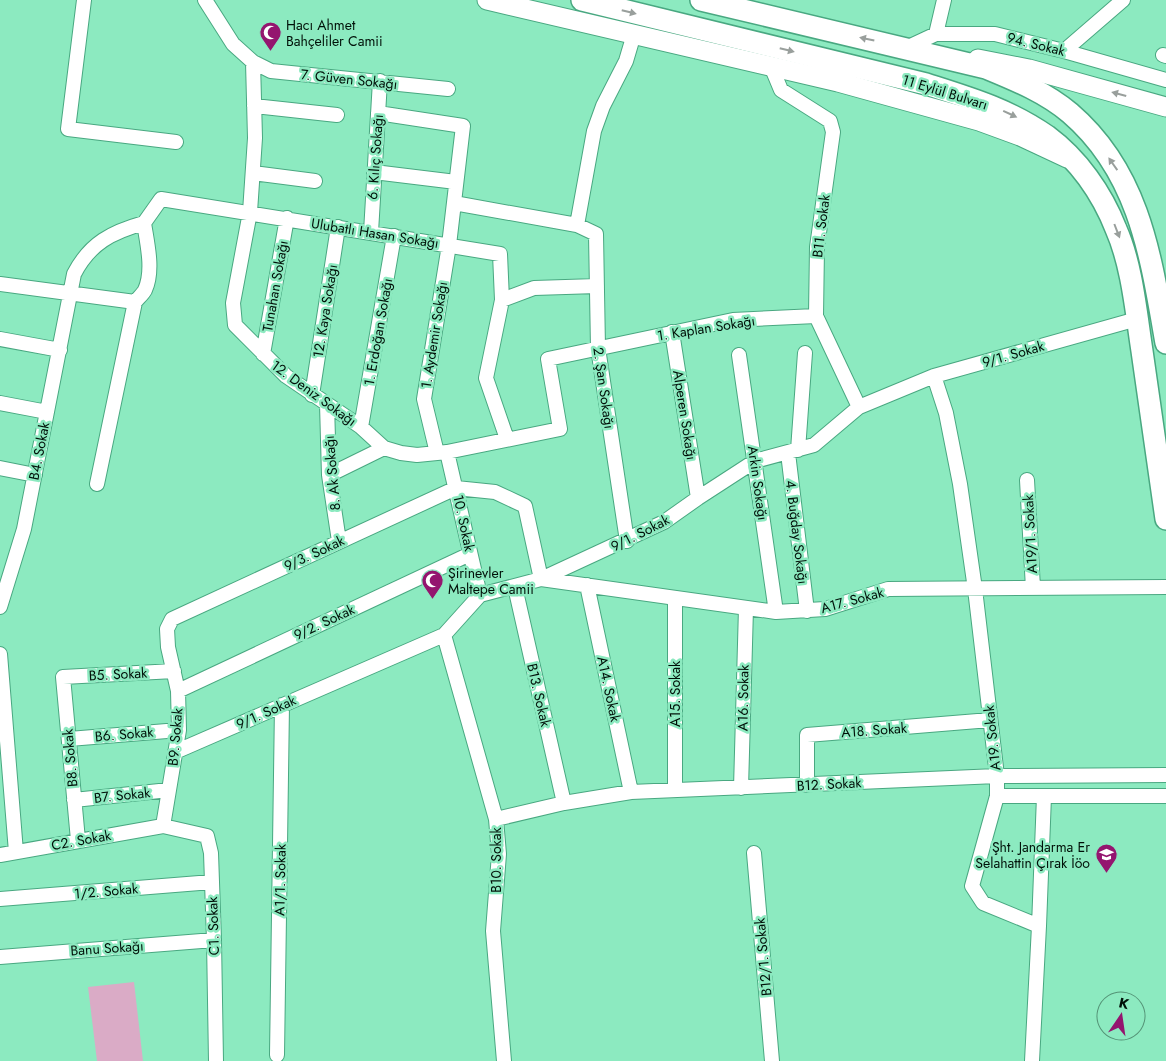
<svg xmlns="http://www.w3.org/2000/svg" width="1166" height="1061" viewBox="0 0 1166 1061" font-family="Jost,sans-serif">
	<rect width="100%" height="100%" fill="#8ceac0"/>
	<path fill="#daabc6" d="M 134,982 L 143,1061 L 97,1061 L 88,987 Z"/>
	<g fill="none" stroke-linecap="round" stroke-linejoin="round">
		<defs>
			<path id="minor" d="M 84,0 L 68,129 L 176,142
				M 205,0 L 233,44 L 253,62 L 255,138 L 250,212 L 233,303 L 235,325 L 286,376 L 361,427 L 384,448 L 401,453 L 417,455 L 447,452 L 560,429 L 548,359 L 733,320 L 816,316
				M 936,34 L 944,0
				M 906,48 L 936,34 L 995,34 L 1064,51 L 1166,80
				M 1064,51 L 1123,0
				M 1163,55 L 1166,56
				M 253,62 L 271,71 L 448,89
				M 771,66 L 781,90 L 830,121 L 833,132 L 817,247 L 816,316 L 859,407
				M 254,106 L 337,115
				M 378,113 L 463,126 L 449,245 L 424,399 L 437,453
				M 374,172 L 456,182
				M 253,173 L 315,181
				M 454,203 L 577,225 L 596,234 L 598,348 L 627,541
				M 577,225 L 594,131 L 603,106 L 626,61 L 634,34
				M 371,232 L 380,81
				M 0,284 L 135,302
				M 502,300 L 534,288 L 597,286
				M 135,302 C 138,298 143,294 145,290 C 154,270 147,243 144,223 L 161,199 L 500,254 L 502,300 L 486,378 L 507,439
				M 672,332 L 698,498
				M 0,339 L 60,350
				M 263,354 L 287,218
				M 739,355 L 776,612
				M 934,376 L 946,413 L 960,484 L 975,589 L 997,776 L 997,796 L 972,886 L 983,903 L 1039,926 L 1032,1061
				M 312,395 L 338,227
				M 0,403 L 47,412
				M 327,404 L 329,475 L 339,541
				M 361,427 L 394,236
				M 798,450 L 805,353
				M 447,452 L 480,595
				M 788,453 L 807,611
				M 0,468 L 35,475
				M 329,475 L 384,448
				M 1027,480 L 1033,588
				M 97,484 L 135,302
				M 587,585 L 631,792
				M 515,587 L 564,803
				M 675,598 L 675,790
				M 0,607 L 24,529 L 74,274 C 90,243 112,232 144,223
				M 444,635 L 496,819 L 499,854 L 493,931 L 504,1061
				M 0,654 L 16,852
				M 178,691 L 470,554
				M 69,739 L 179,730
				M 175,752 L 444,635 L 480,595 L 541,579 L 664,522 L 698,498 L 755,461 L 814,445 L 859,407 L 934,376 L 1137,319
				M 807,785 L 807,735 L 990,720
				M 741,788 L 746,608
				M 997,796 L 1166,796
				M 74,800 L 169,790
				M 496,819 L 564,803 L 631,792 L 997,776 L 1166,775
				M 163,826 L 179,730 L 178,691 L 168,647 L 167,629 L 172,619 L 456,488 L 495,492 L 525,506 L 541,579 L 776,612 L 825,609 L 888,589 L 1166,587
				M 78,840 L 63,677 L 174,671
				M 754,853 L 772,1061
				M 0,855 L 163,826 L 207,836 L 211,853 L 214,940 L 216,1061
				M 0,899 L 212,882
				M 1039,926 L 1044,796
				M 0,957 L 214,940
				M 277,1055 L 282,705"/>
			<path id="secondary" d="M 487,0 L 838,82 L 979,121 L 1020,136 L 1067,158
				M 978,59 L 1029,69 L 1166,107"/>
			<path id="primary" d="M 582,0 L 926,84 C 970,98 1008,109 1047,136 C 1078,159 1102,193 1116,229 C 1132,265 1136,312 1142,351 C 1150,407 1158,463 1166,519
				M 701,0 L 986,68 C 1015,80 1045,92 1070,113 C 1140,173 1151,258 1166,343"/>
		</defs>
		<use href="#minor" stroke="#49a881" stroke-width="16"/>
		<use href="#secondary" stroke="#49a881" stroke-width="21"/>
		<use href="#primary" stroke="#49a881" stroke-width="24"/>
		<use href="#minor" stroke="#fff" stroke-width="14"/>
		<use href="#secondary" stroke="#fff" stroke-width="19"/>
		<use href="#primary" stroke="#fff" stroke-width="21"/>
	</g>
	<defs><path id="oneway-solid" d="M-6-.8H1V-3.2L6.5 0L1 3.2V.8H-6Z" transform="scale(1.25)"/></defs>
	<g fill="#999f9c">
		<use href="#oneway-solid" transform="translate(629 12) rotate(14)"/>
		<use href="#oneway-solid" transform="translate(867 39) rotate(-168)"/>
		<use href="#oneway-solid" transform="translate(787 50) rotate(14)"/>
		<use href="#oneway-solid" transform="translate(1119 94) rotate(-165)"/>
		<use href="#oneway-solid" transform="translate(1010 114) rotate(25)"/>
		<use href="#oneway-solid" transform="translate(1113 164) rotate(-125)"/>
		<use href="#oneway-solid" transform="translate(1117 231) rotate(69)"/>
	</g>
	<defs>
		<symbol id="mosque-pin" viewBox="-11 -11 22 30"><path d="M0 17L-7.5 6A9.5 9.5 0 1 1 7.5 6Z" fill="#94156f" stroke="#8ceac0"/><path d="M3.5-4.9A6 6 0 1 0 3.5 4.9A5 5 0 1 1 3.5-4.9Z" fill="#fff"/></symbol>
		<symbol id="school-pin" viewBox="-11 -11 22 30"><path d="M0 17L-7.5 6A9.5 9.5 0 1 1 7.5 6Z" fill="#94156f" stroke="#8ceac0"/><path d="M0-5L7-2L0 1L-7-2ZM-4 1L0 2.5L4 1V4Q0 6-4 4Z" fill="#fff"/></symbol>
	</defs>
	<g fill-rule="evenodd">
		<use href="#mosque-pin" x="258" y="20" width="25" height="34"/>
		<use href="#mosque-pin" x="420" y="568" width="25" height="34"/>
		<use href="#school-pin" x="1094" y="842" width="25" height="34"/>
	</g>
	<g text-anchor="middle" stroke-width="5" stroke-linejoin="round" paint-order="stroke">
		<g font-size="14" fill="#001008" stroke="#8ceac0" text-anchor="start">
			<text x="286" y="30">Hacı Ahmet<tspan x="286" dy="16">Bahçeliler Camii</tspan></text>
			<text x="448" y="578">Şirinevler<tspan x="448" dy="16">Maltepe Camii</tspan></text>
			<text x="1090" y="852" text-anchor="end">Şht. Jandarma Er<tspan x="1090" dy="16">Selahattin Çırak İöo</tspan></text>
		</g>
		<g font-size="14" fill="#001008" stroke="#8ceac0">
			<text transform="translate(1036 44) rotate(14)" y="5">94. Sokak</text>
			<text transform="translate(349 79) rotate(6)" y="5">7. Güven Sokağı</text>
			<text transform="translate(945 92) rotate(17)" y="5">11 Eylül Bulvarı</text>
			<text transform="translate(375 157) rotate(-86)" y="5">6. Kılıç Sokağı</text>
			<text transform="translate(821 226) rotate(-83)" y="5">B11. Sokak</text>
			<text transform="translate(375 233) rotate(9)" y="5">Ulubatlı Hasan Sokağı</text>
			<text transform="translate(275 286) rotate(-80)" y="5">Tunahan Sokağı</text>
			<text transform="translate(325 311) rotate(-81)" y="5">12. Kaya Sokağı</text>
			<text transform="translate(706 328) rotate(-9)" y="5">1. Kaplan Sokağı</text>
			<text transform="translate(378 332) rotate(-80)" y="5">1. Erdoğan Sokağı</text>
			<text transform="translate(434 335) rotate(-81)" y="5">1. Aydemir Sokağı</text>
			<text transform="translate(1013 354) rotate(-16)" y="5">9/1. Sokak</text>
			<text transform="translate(604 388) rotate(82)" y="5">2. Şan Sokağı</text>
			<text transform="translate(314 393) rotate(36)" y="5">12. Deniz Sokağı</text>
			<text transform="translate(685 415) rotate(81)" y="5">Alperen Sokağı</text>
			<text transform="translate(39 451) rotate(-79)" y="5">B4. Sokak</text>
			<text transform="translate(332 473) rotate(-95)" y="5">8. Ak Sokağı</text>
			<text transform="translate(758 483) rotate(82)" y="5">Arkin Sokağı</text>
			<text transform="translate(464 523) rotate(78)" y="5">10. Sokak</text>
			<text transform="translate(797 532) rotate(83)" y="5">4. Buğday Sokağı</text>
			<text transform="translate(640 533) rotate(-27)" y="5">9/1. Sokak</text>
			<text transform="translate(1030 534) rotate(-93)" y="5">A19/1. Sokak</text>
			<text transform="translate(314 553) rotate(-25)" y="5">9/3. Sokak</text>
			<text transform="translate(852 600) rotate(-15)" y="5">A17. Sokak</text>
			<text transform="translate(324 622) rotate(-25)" y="5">9/2. Sokak</text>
			<text transform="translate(118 674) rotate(-3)" y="5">B5. Sokak</text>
			<text transform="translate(609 689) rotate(78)" y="5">A14. Sokak</text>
			<text transform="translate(675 694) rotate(-90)" y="5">A15. Sokak</text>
			<text transform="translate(539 695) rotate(77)" y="5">B13. Sokak</text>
			<text transform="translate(743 698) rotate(-89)" y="5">A16. Sokak</text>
			<text transform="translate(266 712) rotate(-24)" y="5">9/1. Sokak</text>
			<text transform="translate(874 730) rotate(-4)" y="5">A18. Sokak</text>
			<text transform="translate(124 734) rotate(-5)" y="5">B6. Sokak</text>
			<text transform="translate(175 737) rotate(-85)" y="5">B9. Sokak</text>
			<text transform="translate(992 738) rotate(-96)" y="5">A19. Sokak</text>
			<text transform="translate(70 758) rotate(-95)" y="5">B8. Sokak</text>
			<text transform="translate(829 784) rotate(-3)" y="5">B12. Sokak</text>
			<text transform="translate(122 795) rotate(-6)" y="5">B7. Sokak</text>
			<text transform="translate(81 840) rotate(-10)" y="5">C2. Sokak</text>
			<text transform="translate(496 860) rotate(-90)" y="5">B10. Sokak</text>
			<text transform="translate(280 880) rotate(-89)" y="5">A1/1. Sokak</text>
			<text transform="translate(106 891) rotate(-5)" y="5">1/2. Sokak</text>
			<text transform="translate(213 926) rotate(-92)" y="5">C1. Sokak</text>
			<text transform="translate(107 948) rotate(-4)" y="5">Banu Sokağı</text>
			<text transform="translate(763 957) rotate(-95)" y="5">B12/1. Sokak</text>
		</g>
	</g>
	<g transform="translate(1121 1016) rotate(13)"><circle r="24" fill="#8ceac0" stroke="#549376"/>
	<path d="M0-4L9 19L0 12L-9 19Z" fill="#94156f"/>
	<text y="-8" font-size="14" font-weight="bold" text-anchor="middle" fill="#001008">K</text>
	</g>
</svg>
